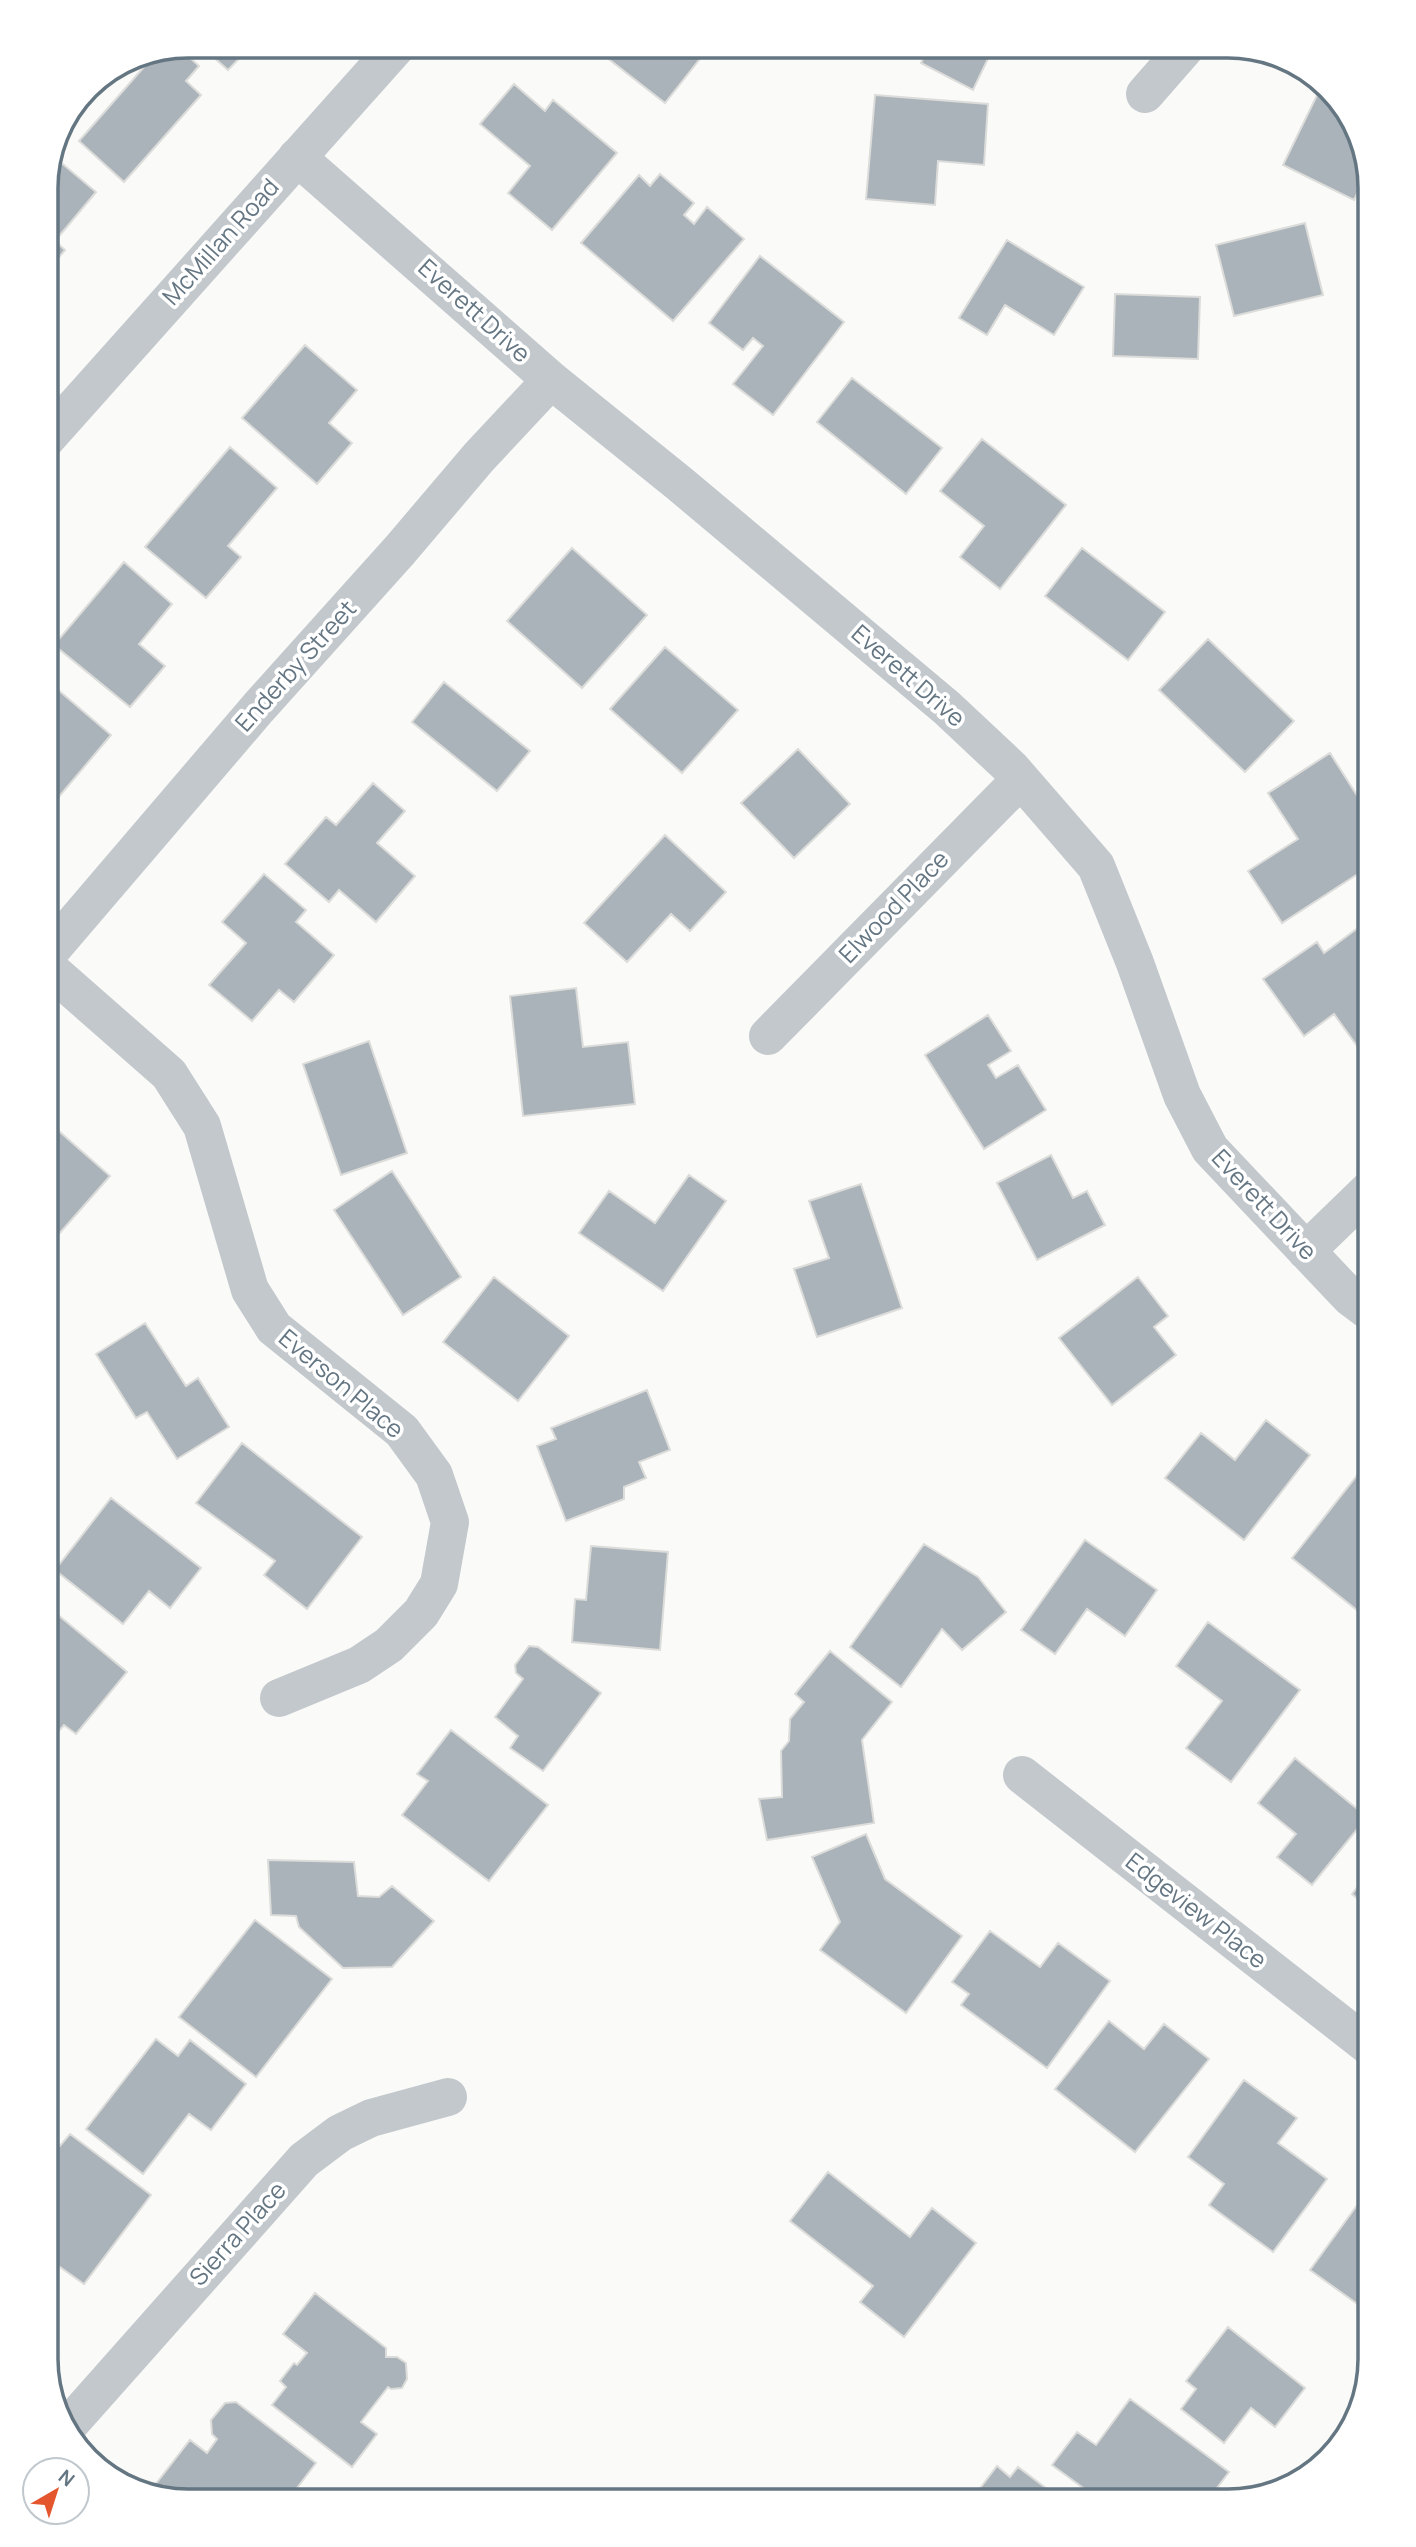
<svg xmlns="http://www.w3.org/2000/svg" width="1416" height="2547" viewBox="0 0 1416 2547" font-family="Manrope,sans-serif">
	<rect width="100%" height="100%" fill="#fafaf8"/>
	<path fill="#aab3b9" stroke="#dcdcda" stroke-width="2" d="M 201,46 L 251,46 L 228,70 Z
		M 592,46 L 710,46 L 665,103 Z
		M 929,46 L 994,46 L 973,90 L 921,63 Z
		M 178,47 L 199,66 L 186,81 L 201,95 L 124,182 L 79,141 L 158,51 Z
		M 514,84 L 545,111 L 553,100 L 617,153 L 552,230 L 508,193 L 530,166 L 480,124 Z
		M 1321,87 L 1360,133 L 1367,173 L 1354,200 L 1283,165 Z
		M 875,95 L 988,104 L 984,165 L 938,161 L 935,205 L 866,199 Z
		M 52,155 L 96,192 L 55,241 L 65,250 L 46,273 L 46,179 Z
		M 660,174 L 694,203 L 684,215 L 694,224 L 707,207 L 744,239 L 673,321 L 581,243 L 639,175 L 650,186 Z
		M 1305,223 L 1323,295 L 1234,316 L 1216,245 Z
		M 1007,240 L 1084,287 L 1054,335 L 1005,305 L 987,335 L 959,318 Z
		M 760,256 L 844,322 L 773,415 L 733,384 L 763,346 L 753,338 L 743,350 L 709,323 Z
		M 1115,294 L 1200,297 L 1198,359 L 1113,356 Z
		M 305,345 L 357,390 L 329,423 L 352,443 L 317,484 L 242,418 Z
		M 852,378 L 942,448 L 906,494 L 817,422 Z
		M 982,439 L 1066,505 L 1000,589 L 960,557 L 984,526 L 940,491 Z
		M 230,447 L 277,488 L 228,546 L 241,557 L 206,598 L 145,547 Z
		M 572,548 L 647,615 L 582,688 L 507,621 Z
		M 1082,548 L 1165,612 L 1128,660 L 1045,596 Z
		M 124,562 L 172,604 L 139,644 L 165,666 L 130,707 L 54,645 Z
		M 1208,639 L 1294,721 L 1245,772 L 1159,690 Z
		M 665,647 L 738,710 L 682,773 L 610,709 Z
		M 444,682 L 530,751 L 497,791 L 412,722 Z
		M 57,689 L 111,735 L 46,812 L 46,702 Z
		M 798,749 L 850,804 L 794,858 L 741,803 Z
		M 1330,753 L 1370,816 L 1370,866 L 1282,923 L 1248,871 L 1298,839 L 1268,793 Z
		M 373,783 L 405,811 L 377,843 L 415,876 L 376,922 L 339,890 L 329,902 L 285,864 L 326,817 L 336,825 Z
		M 665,835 L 726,892 L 690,931 L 671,914 L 627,962 L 584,923 Z
		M 264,874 L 306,910 L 296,922 L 334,955 L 294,1002 L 279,990 L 252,1021 L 209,985 L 246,943 L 222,922 Z
		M 1362,925 L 1370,937 L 1370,1052 L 1365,1057 L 1334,1014 L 1304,1036 L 1263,979 L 1317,942 L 1324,953 Z
		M 576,988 L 583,1047 L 628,1042 L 635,1104 L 523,1116 L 510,996 Z
		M 988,1015 L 1011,1051 L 988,1065 L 996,1078 L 1018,1065 L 1046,1110 L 984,1149 L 925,1055 Z
		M 369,1041 L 407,1153 L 341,1175 L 303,1064 Z
		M 52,1125 L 110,1176 L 51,1243 L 46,1237 L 46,1132 Z
		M 1051,1155 L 1073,1198 L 1087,1191 L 1105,1225 L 1037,1260 L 997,1183 Z
		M 392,1171 L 461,1277 L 403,1315 L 334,1210 Z
		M 689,1175 L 726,1201 L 663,1291 L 579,1233 L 609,1191 L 655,1223 Z
		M 861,1184 L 902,1308 L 817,1337 L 794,1269 L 829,1258 L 809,1201 Z
		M 46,1273 L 55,1281 L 46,1291 Z
		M 494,1277 L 569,1336 L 518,1401 L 443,1342 Z
		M 1138,1277 L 1168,1316 L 1154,1327 L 1176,1355 L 1112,1405 L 1059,1338 Z
		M 145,1323 L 186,1386 L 198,1378 L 229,1427 L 177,1459 L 147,1412 L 136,1418 L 96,1354 Z
		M 647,1390 L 670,1450 L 639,1462 L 646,1478 L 624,1487 L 624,1499 L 566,1521 L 537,1446 L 556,1439 L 551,1428 Z
		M 1266,1420 L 1310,1455 L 1244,1540 L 1165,1478 L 1201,1433 L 1235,1460 Z
		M 242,1443 L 362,1537 L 307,1609 L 264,1575 L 275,1561 L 196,1503 Z
		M 1363,1468 L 1370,1474 L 1370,1596 L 1358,1611 L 1292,1558 Z
		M 111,1498 L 201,1568 L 170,1608 L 149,1591 L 123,1624 L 55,1570 Z
		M 1085,1540 L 1157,1590 L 1125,1636 L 1087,1609 L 1055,1654 L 1021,1630 Z
		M 924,1544 L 978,1577 L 1006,1612 L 962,1650 L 942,1629 L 901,1687 L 850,1647 Z
		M 591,1546 L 668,1552 L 660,1650 L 572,1642 L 575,1599 L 586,1600 Z
		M 52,1610 L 127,1672 L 76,1734 L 64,1725 L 49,1742 L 46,1739 L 46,1617 Z
		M 1208,1622 L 1300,1690 L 1231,1782 L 1186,1748 L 1222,1701 L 1176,1666 Z
		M 529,1646 L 538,1647 L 601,1693 L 543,1771 L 510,1748 L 518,1736 L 495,1717 L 523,1679 L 516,1673 L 515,1665 Z
		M 830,1651 L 892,1702 L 862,1740 L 874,1823 L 767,1840 L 759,1799 L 782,1797 L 781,1751 L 789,1741 L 790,1719 L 804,1702 L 795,1694 Z
		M 451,1730 L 548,1805 L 489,1881 L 402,1815 L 428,1781 L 417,1774 Z
		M 1295,1758 L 1367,1817 L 1312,1885 L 1277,1857 L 1296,1834 L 1258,1803 Z
		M 866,1834 L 885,1879 L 962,1936 L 906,2013 L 820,1950 L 840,1922 L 812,1857 Z
		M 268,1860 L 354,1862 L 358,1896 L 379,1897 L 392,1886 L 434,1921 L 392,1967 L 343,1968 L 299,1927 L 296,1916 L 271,1915 Z
		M 1370,1871 L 1370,1909 L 1352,1894 Z
		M 255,1920 L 332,1979 L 256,2077 L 179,2017 Z
		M 990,1931 L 1040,1967 L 1058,1943 L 1110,1981 L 1047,2068 L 961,2005 L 969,1994 L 952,1982 Z
		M 1109,2021 L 1144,2049 L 1164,2024 L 1209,2059 L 1135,2152 L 1055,2089 Z
		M 156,2039 L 178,2056 L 190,2040 L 246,2084 L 211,2130 L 189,2114 L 143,2174 L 86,2129 Z
		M 1244,2080 L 1297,2118 L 1278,2143 L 1327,2179 L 1273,2252 L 1209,2205 L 1224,2184 L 1188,2157 Z
		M 70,2134 L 151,2195 L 84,2284 L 46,2257 L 46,2136 L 60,2146 Z
		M 828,2172 L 910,2237 L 932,2208 L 976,2243 L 904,2337 L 860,2302 L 873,2286 L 790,2221 Z
		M 1366,2193 L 1370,2197 L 1370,2313 L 1310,2270 Z
		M 315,2293 L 386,2348 L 386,2357 L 397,2357 L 406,2363 L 407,2379 L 402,2388 L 391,2389 L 388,2387 L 361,2422 L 377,2434 L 352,2467 L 272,2405 L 286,2387 L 280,2381 L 294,2363 L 297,2365 L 307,2353 L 283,2334 Z
		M 46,2307 L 53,2313 L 46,2322 Z
		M 1228,2327 L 1305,2388 L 1275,2427 L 1251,2408 L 1224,2443 L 1181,2409 L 1196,2389 L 1186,2381 Z
		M 1130,2399 L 1229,2472 L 1207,2501 L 1101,2501 L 1052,2465 L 1077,2432 L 1096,2445 Z
		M 236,2402 L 316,2463 L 287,2501 L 179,2501 L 155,2485 L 190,2440 L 207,2453 L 217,2439 L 212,2434 L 211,2420 L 225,2403 Z
		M 997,2466 L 1010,2477 L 1018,2467 L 1063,2501 L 978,2501 L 983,2495 L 978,2491 Z"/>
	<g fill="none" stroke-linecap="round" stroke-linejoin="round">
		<path stroke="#c3c8cc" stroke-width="38" d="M 1145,94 L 1187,46
			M 297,157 L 551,380 L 680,484 L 947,708 L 1011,768 L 1096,866 L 1135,963 L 1182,1095 L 1210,1149 L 1350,1297 L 1370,1312
			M 46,956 L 258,708 L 400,550 L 479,457 L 551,380
			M 46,966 L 169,1074 L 202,1126 L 250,1290 L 274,1328 L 402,1431 L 434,1475 L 450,1522 L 439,1584 L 421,1613 L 389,1645 L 359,1665 L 279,1698
			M 768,1036 L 1020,780
			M 1306,1251 L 1370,1189
			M 1022,1775 L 1370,2047
			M 67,2427 L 304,2160 L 340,2133 L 371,2118 L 448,2097"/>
		<path stroke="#c3c8cc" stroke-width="38" d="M 46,439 L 397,46"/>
	</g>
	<g text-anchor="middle" stroke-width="7" stroke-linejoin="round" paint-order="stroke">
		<g font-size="24" fill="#657683" stroke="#fff">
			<text transform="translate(221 242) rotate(-48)" y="8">McMillan Road</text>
			<text transform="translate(474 311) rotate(42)" y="8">Everett Drive</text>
			<text transform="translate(296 666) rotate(-48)" y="8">Enderby Street</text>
			<text transform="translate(908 676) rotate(41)" y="8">Everett Drive</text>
			<text transform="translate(894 907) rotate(-46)" y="8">Elwood Place</text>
			<text transform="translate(1264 1205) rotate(47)" y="8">Everett Drive</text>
			<text transform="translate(341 1384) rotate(40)" y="8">Everson Place</text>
			<text transform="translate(1196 1911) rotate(38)" y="8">Edgeview Place</text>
			<text transform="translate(238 2234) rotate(-48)" y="8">Sierra Place</text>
		</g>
	</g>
	<path d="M0 0H1416V2547H0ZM188 58H1228A130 130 0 0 1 1358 188V2359A130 130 0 0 1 1228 2489H188A130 130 0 0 1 58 2359V188A130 130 0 0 1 188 58Z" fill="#fff" fill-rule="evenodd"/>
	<path fill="none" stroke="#657683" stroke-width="3.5" d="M188 58H1228A130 130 0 0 1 1358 188V2359A130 130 0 0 1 1228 2489H188A130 130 0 0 1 58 2359V188A130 130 0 0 1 188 58Z"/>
	<g transform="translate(56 2491) rotate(39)"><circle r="33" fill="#ffffff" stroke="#c1c8cd" stroke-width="2"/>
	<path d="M0-5L12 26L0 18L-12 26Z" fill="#e4572e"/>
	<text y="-10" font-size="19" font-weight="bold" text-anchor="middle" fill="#657683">N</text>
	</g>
</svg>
